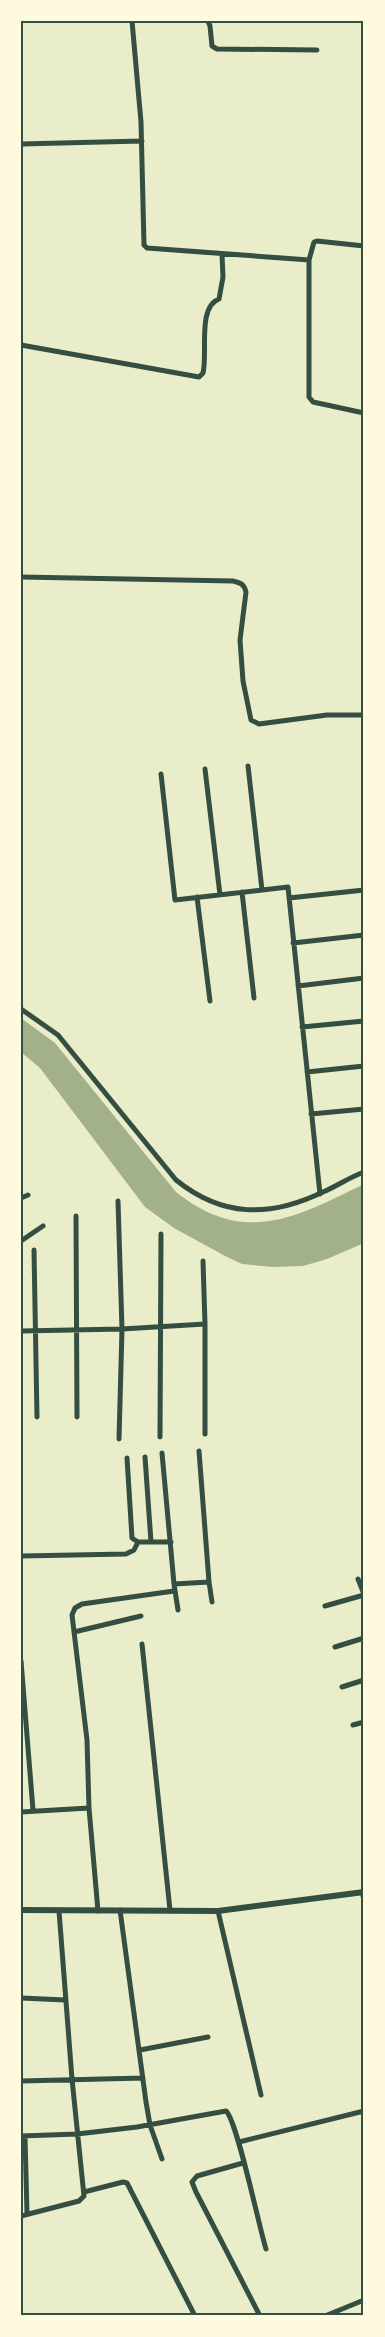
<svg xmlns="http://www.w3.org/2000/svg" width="385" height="2337" viewBox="0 0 385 2337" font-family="'Work Sans',sans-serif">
	<rect width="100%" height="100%" fill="#e9edc9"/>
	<path fill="#a3b18a" d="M 21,1018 L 55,1043 L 176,1192 C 244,1246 295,1218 364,1184 L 364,1243 L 327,1259 L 303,1266 L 273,1267 L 242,1264 L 225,1256 L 174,1228 L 145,1207 L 40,1068 L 21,1052 Z"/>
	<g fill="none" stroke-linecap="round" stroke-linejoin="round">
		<path stroke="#344e41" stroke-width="5" d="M 132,21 L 141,122 L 144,245 L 147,248 L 309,260 L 314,242 L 317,241 L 364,246
			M 208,21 L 210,26 L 212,46 L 217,49 L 317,50
			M 21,144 L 142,141
			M 309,260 L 309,397 L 313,402 L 364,413
			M 21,345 L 199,377 L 203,373 C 208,354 197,307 219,299 L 223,277 L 222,255
			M 21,577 L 233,581 C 241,583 244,584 246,592 L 240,640 L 243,681 L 251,720 L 259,724 L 327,715 L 364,715
			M 248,766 L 262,890
			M 205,769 L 220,895
			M 161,774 L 175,900 L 288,887 L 320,1194
			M 242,892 L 254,998
			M 197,897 L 210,1001
			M 289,898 L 364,890
			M 293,943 L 364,935
			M 298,986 L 364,978
			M 21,1009 L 58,1035 L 176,1180 C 222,1217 269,1218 323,1192 C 337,1186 350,1177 364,1172
			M 302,1027 L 364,1021
			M 307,1072 L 364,1066
			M 311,1114 L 364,1109
			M 21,1198 L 28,1195
			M 118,1201 L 122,1329 L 119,1439
			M 76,1216 L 77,1417
			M 21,1241 L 43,1226
			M 34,1250 L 37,1417
			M 203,1261 L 205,1324 L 205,1434
			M 21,1331 L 122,1329 L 205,1324
			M 160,1437 L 161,1234
			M 162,1453 L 174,1584 L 178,1610
			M 145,1457 L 151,1542
			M 127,1458 L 132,1538 L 138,1542 L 171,1542
			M 21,1556 L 126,1554 L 134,1550 L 138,1542
			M 358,1579 L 364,1594
			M 209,1582 L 212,1602
			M 174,1584 L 209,1582 L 199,1451
			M 325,1606 L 364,1595
			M 74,1632 L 141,1616
			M 142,1644 L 170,1910
			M 335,1647 L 364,1638
			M 21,1661 L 33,1810
			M 342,1687 L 364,1680
			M 353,1725 L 364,1722
			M 21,1812 L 89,1808
			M 362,1892 L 364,1900
			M 120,1910 L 146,2102 L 150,2125 L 162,2159
			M 98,1911 L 89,1808 L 87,1740 L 72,1615 L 75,1608 L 82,1604 L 174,1591
			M 218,1911 L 261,2095
			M 21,1998 L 65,2000
			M 140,2050 L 208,2037
			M 21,2081 L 143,2078
			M 21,2136 L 77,2134 L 137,2127 L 226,2111 C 237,2120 259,2227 266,2249
			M 25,2136 L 27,2214
			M 239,2142 L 364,2111
			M 243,2163 L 197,2176 L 192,2182 L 196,2192 L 260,2316
			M 84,2192 L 123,2182 L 127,2183 L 195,2316
			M 21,2216 L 79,2201 L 84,2196 L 72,2079 L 59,1911
			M 325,2316 L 364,2300"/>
		<path stroke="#344e41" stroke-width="6" d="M 21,1910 L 218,1911 L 364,1892"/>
	</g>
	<rect width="385" height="2337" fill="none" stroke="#fefae0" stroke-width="45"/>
	<rect x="22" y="22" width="340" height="2292" fill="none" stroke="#344e41" stroke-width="2"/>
</svg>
